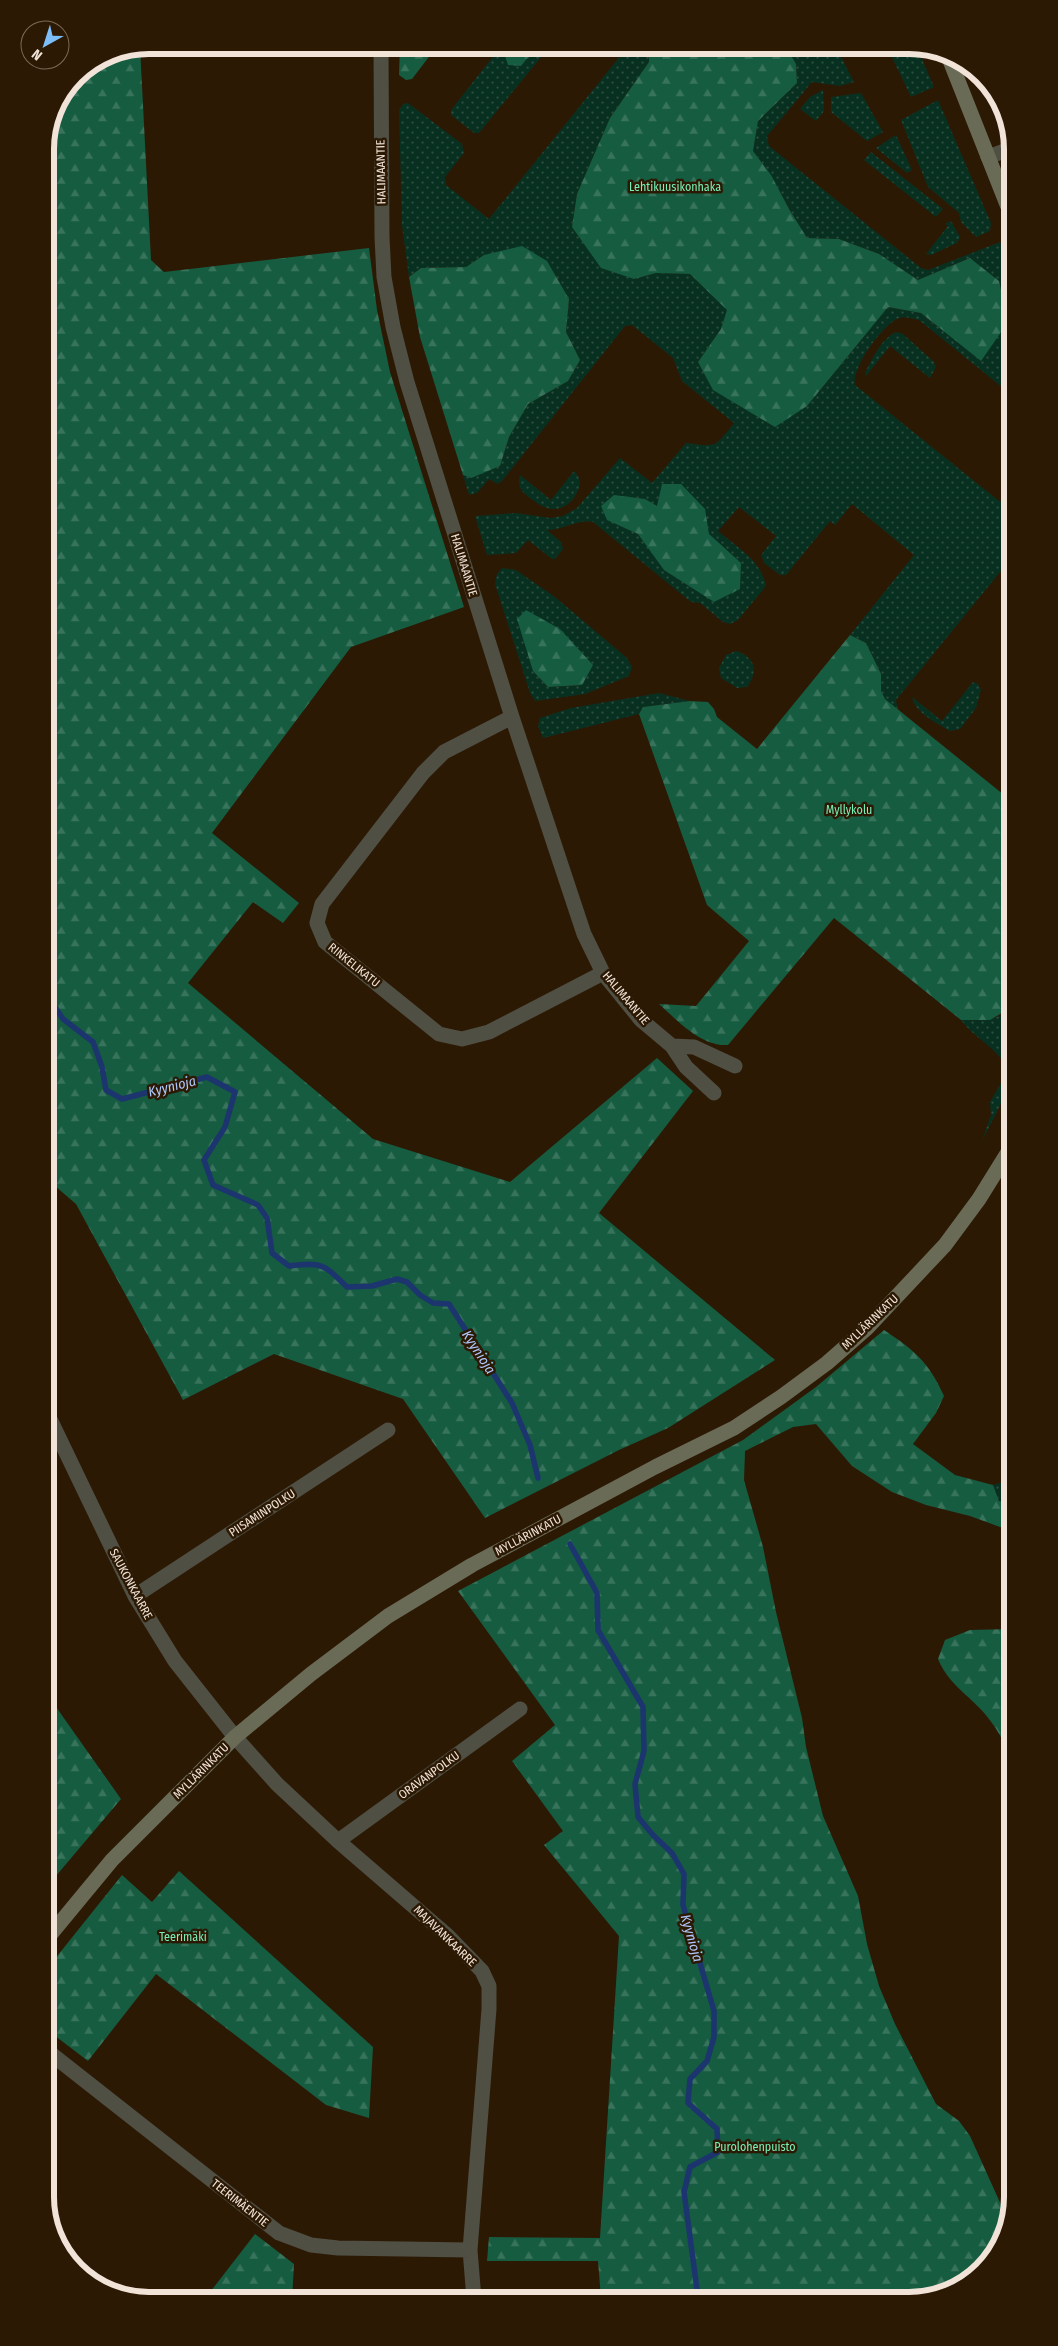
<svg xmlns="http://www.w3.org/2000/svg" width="1058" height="2346" viewBox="0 0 1058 2346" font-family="'Fira Sans Condensed',sans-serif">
	<defs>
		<pattern id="grass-dots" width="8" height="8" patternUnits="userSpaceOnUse" patternTransform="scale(1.25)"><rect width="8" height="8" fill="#083020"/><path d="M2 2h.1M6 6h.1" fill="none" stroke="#2c4e40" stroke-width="1.8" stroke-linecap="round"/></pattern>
		<pattern id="forest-firs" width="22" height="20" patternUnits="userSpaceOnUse" patternTransform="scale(1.25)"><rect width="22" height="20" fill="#155c41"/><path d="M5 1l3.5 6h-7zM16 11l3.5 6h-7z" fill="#38735c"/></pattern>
	</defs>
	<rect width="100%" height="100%" fill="#2c1904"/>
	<path fill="url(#grass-dots)" fill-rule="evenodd" d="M 502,45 L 513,45 L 505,56 L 521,66 L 538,45 L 551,45 L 479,133 L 474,133 L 451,115 L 451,110 Z
		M 629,45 L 649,45 L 649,62 L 610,118 L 577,194 L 572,227 L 634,279 L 656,273 L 690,274 L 728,310 L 721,329 L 698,362 L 807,406 L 888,307 L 921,313 L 938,327 L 1008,322 L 1008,392 L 919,320 C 913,319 905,316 899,318 C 883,324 851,368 855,385 L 999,501 L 1003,500 L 1008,493 L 1009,561 L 896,700 L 898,710 L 884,699 L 881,691 L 881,674 L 866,643 L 850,635 L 914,555 L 852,504 L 835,525 L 830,521 L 786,575 L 780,575 L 764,563 L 761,555 L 776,536 L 739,507 L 718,531 C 738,548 761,560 766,586 L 738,620 L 730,624 L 723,622 L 700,603 L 691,602 L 593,522 C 578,519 563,530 547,530 L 561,542 L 563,549 L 555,559 L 552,559 L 528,540 L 516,553 L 487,555 L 475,516 L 516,513 L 550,518 L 563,516 L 577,508 L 620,458 L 652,483 L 686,443 C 717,447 714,448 734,423 L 682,381 L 673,358 L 632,325 L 625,326 L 502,481 L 498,484 L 489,479 L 477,493 L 469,495 L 463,475 L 472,477 L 500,466 L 509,437 L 528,404 L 568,381 L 580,360 L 566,332 L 569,299 L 547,261 L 484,255 L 466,267 L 421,268 L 409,277 L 402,226 L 399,110 L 403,104 L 408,103 L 462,144 L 464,153 L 445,177 L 446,185 L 489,219 Z
		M 785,45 L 835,45 L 854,82 L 840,86 L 812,82 L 767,136 L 769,146 L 921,268 L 928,270 L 1000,242 L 1008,262 L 1008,322 L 999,281 L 970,258 L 918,280 L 879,254 L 839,239 L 807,238 C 788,209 774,178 753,151 L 758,121 L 797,83 L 796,64 Z
		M 886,45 L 916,45 L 934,87 L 911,97 Z
		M 823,90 L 824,111 L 816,121 L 800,109 L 810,97 Z
		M 861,93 L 883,132 L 867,141 L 831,112 L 831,97 Z
		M 938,100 L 991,223 L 990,231 L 976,237 L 961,222 L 959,213 L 928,187 L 901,120 Z
		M 896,135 L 912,170 L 907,173 L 876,148 Z
		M 871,152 L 943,209 L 936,217 L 864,160 Z
		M 951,221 L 960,237 L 957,243 L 931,255 L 926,254 L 948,226 L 945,224 Z
		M 896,332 L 903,334 L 934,362 L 936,367 L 930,378 L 890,346 L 866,376 L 865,373 C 873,358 880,340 896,332 Z
		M 574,471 C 589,483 571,510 554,509 C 544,509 537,503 530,498 C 521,491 517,487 520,475 L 551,500 Z
		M 502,568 L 516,570 L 555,597 L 627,658 L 632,667 L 629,676 L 585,694 L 535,701 L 530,693 L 495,584 L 497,574 ZM 533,671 L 582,685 L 548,687 Z
		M 736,651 C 755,657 759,671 747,687 L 737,688 L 721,678 L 719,668 L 726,655 Z
		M 973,682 L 978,684 L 981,690 L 976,708 L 960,729 L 950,731 C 937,723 915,713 912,697 L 942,721 Z
		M 659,693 L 690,701 L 643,707 L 639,714 L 543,738 L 538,726 L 540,718 L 571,708 Z
		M 1010,1005 L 1010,1086 L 982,1141 L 991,1115 L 990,1102 L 1008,1071 C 1000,1049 975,1039 961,1020 C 978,1020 1001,1023 1010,1005 Z
		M 1011,1480 L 1011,1503 L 999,1501 L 993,1485 Z"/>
	<path fill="url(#forest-firs)" d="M 400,45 L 438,45 L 412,79 L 406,80 L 399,75 Z
		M 513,45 L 538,45 L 521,66 L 508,65 L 505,56 Z
		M 649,45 L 785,45 L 796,64 L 797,83 L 758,121 L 753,151 L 771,175 L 789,209 L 807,238 L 839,239 L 879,254 L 918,280 L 970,258 L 999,281 L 1008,322 L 981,361 L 921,313 L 888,307 L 807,406 L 775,427 L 713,390 L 698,362 L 721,329 L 727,310 L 690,274 L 656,273 L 634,279 L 601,268 L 572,227 L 577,194 L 610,118 L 649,62 Z
		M 140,47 L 151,260 L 164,272 L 369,248 L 377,310 L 390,372 L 464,607 L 351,647 L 212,833 L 299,903 L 283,923 L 253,902 L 188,983 L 373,1139 L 510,1182 L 657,1058 L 693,1091 L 599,1213 L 775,1360 L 668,1428 L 619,1450 L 485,1518 L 403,1399 L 274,1354 L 183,1400 L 76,1204 L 48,1180 L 45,142 L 53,109 L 76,75 L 109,53 Z
		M 981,79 L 1007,115 L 1007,125 C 991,117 987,95 981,79 Z
		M 522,246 L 547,261 L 569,299 L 566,332 L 580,360 L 568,381 L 528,404 L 509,437 L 500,466 L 471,478 L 463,475 L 420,337 L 409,277 L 421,268 L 466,267 L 484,255 Z
		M 662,484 L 681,484 L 705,509 L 709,534 L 741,563 L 740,589 L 714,602 L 664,570 L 638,534 L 607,520 L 601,506 L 614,495 L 645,499 L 657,506 Z
		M 526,610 L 560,629 L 593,665 L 582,685 L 548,687 L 533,671 L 517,619 Z
		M 850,635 L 866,643 L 881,674 L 881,691 L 885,699 L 1009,799 L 1010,1005 L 1007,1010 L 990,1020 L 961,1020 L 834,918 L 728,1045 C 701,1047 677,1020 659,1004 L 696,1006 L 749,941 L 707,905 L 639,714 L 643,707 L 690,701 L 708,702 L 714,709 L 717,717 L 757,749 Z
		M 884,1330 C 914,1350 929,1362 944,1396 L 936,1413 L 913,1444 L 955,1475 L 993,1485 L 999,1501 L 1011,1503 L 1011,1531 L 970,1516 L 926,1505 L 892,1492 L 852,1466 L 816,1424 L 793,1427 L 745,1451 L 744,1480 L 763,1547 L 776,1612 L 802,1718 L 806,1747 L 823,1816 L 858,1896 L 867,1944 L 879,1986 L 895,2024 L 936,2104 L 959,2121 L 970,2136 L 1007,2218 L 995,2255 L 943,2295 L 601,2298 L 598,2261 L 487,2261 L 489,2237 L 600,2238 L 619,1936 L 544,1845 L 563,1831 L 512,1761 L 555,1725 L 458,1591 L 743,1440 L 816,1387 Z
		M 1011,1629 L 1012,1757 C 1004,1742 996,1727 985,1714 C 968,1694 949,1685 938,1659 L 945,1640 L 970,1630 Z
		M 49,1697 L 121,1799 L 50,1883 Z
		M 179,1871 L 373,2047 L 369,2118 L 326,2105 L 156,1974 L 88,2061 L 50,2032 L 50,1965 L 122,1875 L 152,1902 Z
		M 255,2234 L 294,2264 L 292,2300 L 204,2300 Z"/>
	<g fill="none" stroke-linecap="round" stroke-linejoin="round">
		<path stroke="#1c356e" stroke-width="5.5" d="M 47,995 L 63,1019 L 93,1042 L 102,1067 L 106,1090 L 122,1099 L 207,1077 L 235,1092 L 225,1127 L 204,1160 L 213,1185 L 258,1205 L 267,1218 L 272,1253 L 289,1266 C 323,1262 323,1264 347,1287 L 372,1286 L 397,1279 L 407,1282 L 420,1295 L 433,1303 L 449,1304 L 512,1403 L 530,1445 L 538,1478
			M 570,1544 L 597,1593 L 598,1630 L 643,1707 L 644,1751 L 635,1784 L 638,1817 L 653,1835 L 672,1853 L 684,1874 L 683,1905 L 714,2011 L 714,2037 L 707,2061 L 690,2079 L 688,2103 L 717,2129 L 718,2152 L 690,2167 L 684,2192 L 698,2297"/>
		<path stroke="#4f4f43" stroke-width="15" d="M 381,45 L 382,237 L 384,277 L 393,327 L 407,382 L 512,717 L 584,934 L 603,973 L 641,1020 L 672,1046 L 686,1067 L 714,1093
			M 988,157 L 1007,150
			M 512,717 L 444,752 L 423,773 L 322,904 L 317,923 L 325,942 L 439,1034 L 462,1039 L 489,1032 L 603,973
			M 672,1046 L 694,1047 L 735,1066
			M 49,1417 L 135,1596 L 175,1661 L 235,1737 L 277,1784 L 338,1841 L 448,1936 L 482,1971 L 489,1986 L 489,2009 L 470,2250 L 474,2299
			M 135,1596 L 388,1430
			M 338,1841 L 520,1709
			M 50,2053 L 279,2233 L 311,2245 L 338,2248 L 470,2250"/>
		<path stroke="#6a6b57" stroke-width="15" d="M 949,58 L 1008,207
			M 50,1935 L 112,1860 L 235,1737 L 311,1674 L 388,1616 L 472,1565 L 655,1467 L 734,1428 L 781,1397 L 827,1363 L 867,1328 L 945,1245 L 979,1199 L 1010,1149"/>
	</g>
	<g text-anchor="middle" stroke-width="5" stroke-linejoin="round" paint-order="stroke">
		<g font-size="12" fill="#f1e3d7" stroke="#2c1904">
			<text transform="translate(381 172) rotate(-91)" y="4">HALIMAANTIE</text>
			<text transform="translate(464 565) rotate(73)" y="4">HALIMAANTIE</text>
			<text transform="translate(354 965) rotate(39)" y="4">RINKELIKATU</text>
			<text transform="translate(626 998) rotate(50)" y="4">HALIMAANTIE</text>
			<text transform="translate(870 1322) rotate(-44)" y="4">MYLLÄRINKATU</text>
			<text transform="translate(262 1513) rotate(-33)" y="4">PIISAMINPOLKU</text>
			<text transform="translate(528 1535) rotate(-28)" y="4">MYLLÄRINKATU</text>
			<text transform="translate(131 1584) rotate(62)" y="4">SAUKONKAARRE</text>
			<text transform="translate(201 1771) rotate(-45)" y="4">MYLLÄRINKATU</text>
			<text transform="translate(429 1775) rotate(-36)" y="4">ORAVANPOLKU</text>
			<text transform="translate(445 1936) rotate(44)" y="4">MAJAVANKAARRE</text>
			<text transform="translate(240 2203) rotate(38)" y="4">TEERIMÄENTIE</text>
		</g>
		<g font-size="12" fill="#78f0ba" stroke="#2c1904">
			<text x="675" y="191">Lehtikuusikonhaka</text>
			<text x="849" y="814">Myllykolu</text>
			<text x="183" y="1941">Teerimäki</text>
			<text x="755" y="2151">Purolohenpuisto</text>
		</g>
		<g font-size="14" font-style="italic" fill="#aec9fe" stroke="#2c1904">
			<text transform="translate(172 1086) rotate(-14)" y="5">Kyynioja</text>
			<text transform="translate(479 1352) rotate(57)" y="5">Kyynioja</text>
			<text transform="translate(692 1938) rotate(74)" y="5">Kyynioja</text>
		</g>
	</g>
	<path d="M0 0H1058V2346H0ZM149 54H909A95 95 0 0 1 1004 149V2197A95 95 0 0 1 909 2292H149A95 95 0 0 1 54 2197V149A95 95 0 0 1 149 54Z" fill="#2c1904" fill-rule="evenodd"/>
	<path fill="none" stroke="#f1e3d7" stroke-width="6" d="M149 54H909A95 95 0 0 1 1004 149V2197A95 95 0 0 1 909 2292H149A95 95 0 0 1 54 2197V149A95 95 0 0 1 149 54Z"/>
	<g transform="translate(45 45) rotate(219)"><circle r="24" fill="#2c1904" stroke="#7b6a58"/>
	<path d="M0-4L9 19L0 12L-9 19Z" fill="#7dbef9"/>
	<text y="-8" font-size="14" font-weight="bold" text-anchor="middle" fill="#f1e3d7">N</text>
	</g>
</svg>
